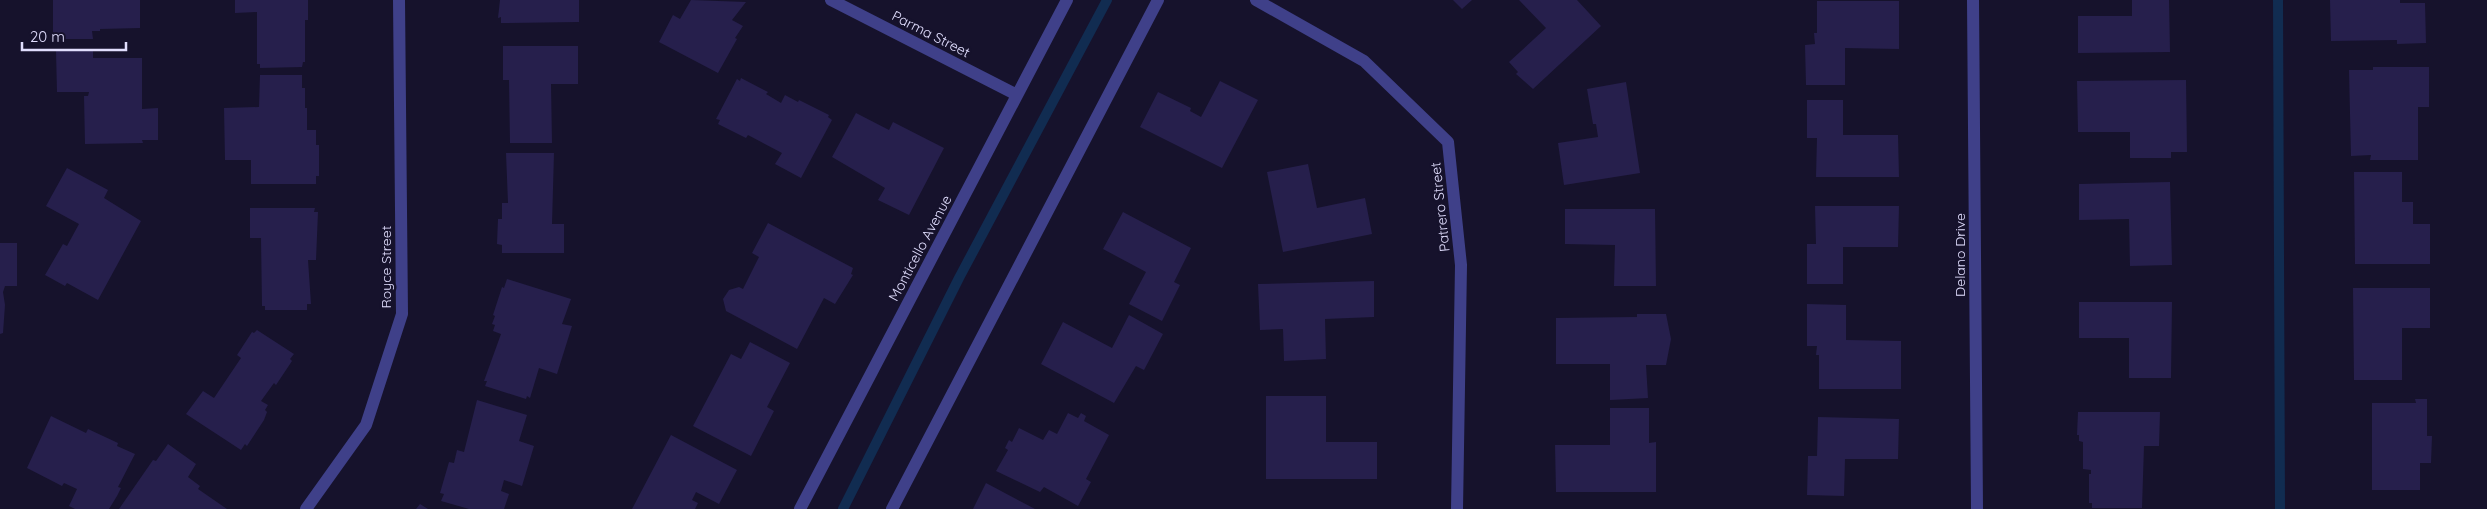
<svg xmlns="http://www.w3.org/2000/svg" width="2487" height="509" viewBox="0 0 2487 509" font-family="Quicksand,sans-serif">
	<rect width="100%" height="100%" fill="#16122c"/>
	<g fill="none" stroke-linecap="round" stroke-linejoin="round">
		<path stroke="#112c51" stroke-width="10" d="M 2278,0 L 2280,509
			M 843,509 L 959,278 L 1107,0"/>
	</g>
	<path fill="#261f4c" d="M 53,0 L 140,0 L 140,28 L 100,29 L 100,31 L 92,31 L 93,39 L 53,39 Z
		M 235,0 L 308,0 L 308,20 L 305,20 L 305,62 L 303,62 L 302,67 L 260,68 L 260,64 L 257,64 L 257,12 L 235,13 Z
		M 500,0 L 579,0 L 579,22 L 501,23 L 501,17 L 498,18 Z
		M 691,0 L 746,2 L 732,20 L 743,26 L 735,38 L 737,39 L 718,73 L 659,42 L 673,15 L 680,19 Z
		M 1453,0 L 1472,0 L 1462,9 Z
		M 1519,0 L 1577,0 L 1601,26 L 1533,89 L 1516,74 L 1518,72 L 1509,62 L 1546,28 Z
		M 2132,0 L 2169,0 L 2170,52 L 2078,53 L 2078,16 L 2132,16 Z
		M 2330,0 L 2400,0 L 2400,3 L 2425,3 L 2426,43 L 2397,44 L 2397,40 L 2331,41 Z
		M 1817,1 L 1899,1 L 1899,49 L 1845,48 L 1845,85 L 1806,85 L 1805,45 L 1815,44 L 1814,33 L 1817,33 Z
		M 503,46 L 578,46 L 578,84 L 551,84 L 552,143 L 510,143 L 509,80 L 503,80 Z
		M 56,51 L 93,51 L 93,58 L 142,58 L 142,109 L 158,108 L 158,140 L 142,140 L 143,143 L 85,144 L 84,96 L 88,96 L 89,92 L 57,92 Z
		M 2373,67 L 2429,67 L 2429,107 L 2418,107 L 2418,160 L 2370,160 L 2371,155 L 2351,156 L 2349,70 L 2373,70 Z
		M 260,75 L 302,75 L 302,88 L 305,88 L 305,108 L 307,108 L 307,130 L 316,130 L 316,145 L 319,145 L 319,176 L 316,176 L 316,184 L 251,184 L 251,160 L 225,160 L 224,108 L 259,107 Z
		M 741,78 L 768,92 L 766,94 L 781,103 L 785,95 L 798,102 L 799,100 L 829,115 L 828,117 L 832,120 L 801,178 L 775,164 L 782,153 L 748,135 L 746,138 L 718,124 L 720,120 L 716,119 L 737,79 L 740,81 Z
		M 2186,80 L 2187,152 L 2171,152 L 2171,158 L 2130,158 L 2130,132 L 2078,132 L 2077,81 Z
		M 1220,81 L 1258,100 L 1222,168 L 1140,127 L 1158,92 L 1191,108 L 1190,111 L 1201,117 Z
		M 1626,82 L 1640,173 L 1564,185 L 1558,143 L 1598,137 L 1596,124 L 1593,124 L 1587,89 Z
		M 1807,100 L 1843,100 L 1843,135 L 1898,135 L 1899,177 L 1816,177 L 1817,138 L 1807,138 Z
		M 856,113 L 889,130 L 893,122 L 944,148 L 909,215 L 878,200 L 885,188 L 832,157 Z
		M 506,153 L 554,153 L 552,224 L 564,224 L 564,253 L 502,253 L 502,245 L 497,244 L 498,219 L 502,219 L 502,203 L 508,203 Z
		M 1308,164 L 1317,208 L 1365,198 L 1372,234 L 1283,252 L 1267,172 Z
		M 67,168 L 108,190 L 104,198 L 141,221 L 98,300 L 67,283 L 65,286 L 45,275 L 63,244 L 67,246 L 79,224 L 46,206 Z
		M 2354,172 L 2402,172 L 2402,202 L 2413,202 L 2413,224 L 2430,224 L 2430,264 L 2355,264 Z
		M 2170,182 L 2172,265 L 2130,266 L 2129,219 L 2079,220 L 2079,184 Z
		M 1815,206 L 1899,206 L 1898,247 L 1843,247 L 1843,284 L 1807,284 L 1807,244 L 1816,244 Z
		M 250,208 L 315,208 L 314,212 L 318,212 L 316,260 L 308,260 L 311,304 L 307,304 L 307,310 L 265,310 L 265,306 L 262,306 L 261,238 L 250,238 Z
		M 1565,209 L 1655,209 L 1656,286 L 1614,286 L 1615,245 L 1565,244 Z
		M 1123,212 L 1191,248 L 1174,282 L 1180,285 L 1162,321 L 1129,304 L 1146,272 L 1103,249 Z
		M 768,223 L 853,268 L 851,274 L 853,275 L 835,304 L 824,298 L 797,349 L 726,311 L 723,299 L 729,290 L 739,287 L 743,289 L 759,257 L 752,253 Z
		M 0,243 L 17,243 L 17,286 L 5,286 L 3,292 L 5,305 L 3,333 L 0,334 Z
		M 507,279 L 571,299 L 562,324 L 572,326 L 557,374 L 539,368 L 530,398 L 527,396 L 526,399 L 485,386 L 487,381 L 484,381 L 501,334 L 493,331 L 495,325 L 492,324 L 495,316 L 493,315 L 502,287 L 504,288 Z
		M 1374,281 L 1374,317 L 1325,319 L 1326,359 L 1284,361 L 1283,329 L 1260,330 L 1258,284 Z
		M 2353,288 L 2430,288 L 2430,328 L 2402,328 L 2402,380 L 2354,380 Z
		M 2079,302 L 2172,302 L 2171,378 L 2129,378 L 2129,338 L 2079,338 Z
		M 1807,304 L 1846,305 L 1846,340 L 1901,341 L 1901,389 L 1819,389 L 1819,355 L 1816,355 L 1817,346 L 1807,346 Z
		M 1637,314 L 1666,314 L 1671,339 L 1666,365 L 1646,365 L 1648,398 L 1610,400 L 1610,364 L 1556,364 L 1556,318 L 1637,317 Z
		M 1129,315 L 1163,334 L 1144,370 L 1136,366 L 1114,403 L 1041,364 L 1063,322 L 1112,348 Z
		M 257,330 L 294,354 L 290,359 L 292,361 L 276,385 L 274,383 L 261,401 L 268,405 L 265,410 L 267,412 L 264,420 L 247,446 L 245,444 L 241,450 L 186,414 L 203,391 L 214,398 L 241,358 L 237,355 L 252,332 L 254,333 Z
		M 750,342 L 790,363 L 767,407 L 774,411 L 751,456 L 693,426 L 731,354 L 741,359 Z
		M 1266,396 L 1326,396 L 1326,442 L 1377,442 L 1377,479 L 1266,479 Z
		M 2415,399 L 2427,399 L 2427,436 L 2432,436 L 2431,463 L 2420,463 L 2420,490 L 2372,490 L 2372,403 L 2416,403 Z
		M 477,400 L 527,415 L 519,441 L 534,446 L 522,486 L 504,480 L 501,491 L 509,494 L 504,509 L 469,509 L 441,501 L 444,494 L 440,493 L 449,462 L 454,463 L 457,450 L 464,452 Z
		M 1610,408 L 1649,408 L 1649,443 L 1656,442 L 1656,492 L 1556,492 L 1555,445 L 1610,445 Z
		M 2078,412 L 2160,412 L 2159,446 L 2144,446 L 2142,508 L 2092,508 L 2092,503 L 2089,503 L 2089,474 L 2091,474 L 2091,470 L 2083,469 L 2083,442 L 2079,441 L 2079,435 L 2077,435 Z
		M 1068,413 L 1078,418 L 1081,413 L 1086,416 L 1084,421 L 1109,435 L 1086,479 L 1091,482 L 1078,506 L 1044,487 L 1040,492 L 996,471 L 1008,450 L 1005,448 L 1009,440 L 1012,442 L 1019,428 L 1043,440 L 1049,430 L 1057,434 Z
		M 51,416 L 86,433 L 88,429 L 118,443 L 117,446 L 135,454 L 118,487 L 121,488 L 117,496 L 109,509 L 75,509 L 69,506 L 77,489 L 64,483 L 62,486 L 27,468 Z
		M 1818,417 L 1899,419 L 1898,459 L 1845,459 L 1844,496 L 1807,495 L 1808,456 L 1817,456 Z
		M 671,435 L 737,470 L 719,504 L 696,492 L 692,500 L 698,503 L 695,509 L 632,509 Z
		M 168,444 L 196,464 L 188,477 L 200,486 L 198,489 L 227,509 L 119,509 L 153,460 L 156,461 Z
		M 986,483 L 1035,509 L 973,509 Z
		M 420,504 L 428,509 L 416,509 Z"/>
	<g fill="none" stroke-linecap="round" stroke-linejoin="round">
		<path stroke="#3f4089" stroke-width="12" d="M 831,0 L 1017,95
			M 1256,0 L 1364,61 L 1448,142 L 1461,265 L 1457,509
			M 1973,0 L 1977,509
			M 306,509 L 366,425 L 402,314 L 399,0
			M 800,509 L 1067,0
			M 892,509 L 1158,0"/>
	</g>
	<g text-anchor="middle" stroke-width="5" stroke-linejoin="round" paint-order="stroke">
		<g font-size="14" fill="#e1defe" stroke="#16122c">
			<text transform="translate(931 34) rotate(27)" y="5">Parma Street</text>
			<text transform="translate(1440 207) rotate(-96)" y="5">Patrero Street</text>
			<text transform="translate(920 248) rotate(-62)" y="5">Monticello Avenue</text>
			<text transform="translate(1960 255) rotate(-90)" y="5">Delano Drive</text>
			<text transform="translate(386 267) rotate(-90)" y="5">Royce Street</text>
		</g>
	</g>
	<path d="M22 42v8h104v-8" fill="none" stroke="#e1defe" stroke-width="2.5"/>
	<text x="30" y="42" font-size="15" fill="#e1defe" stroke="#16122c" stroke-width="4" paint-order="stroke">20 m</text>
</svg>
